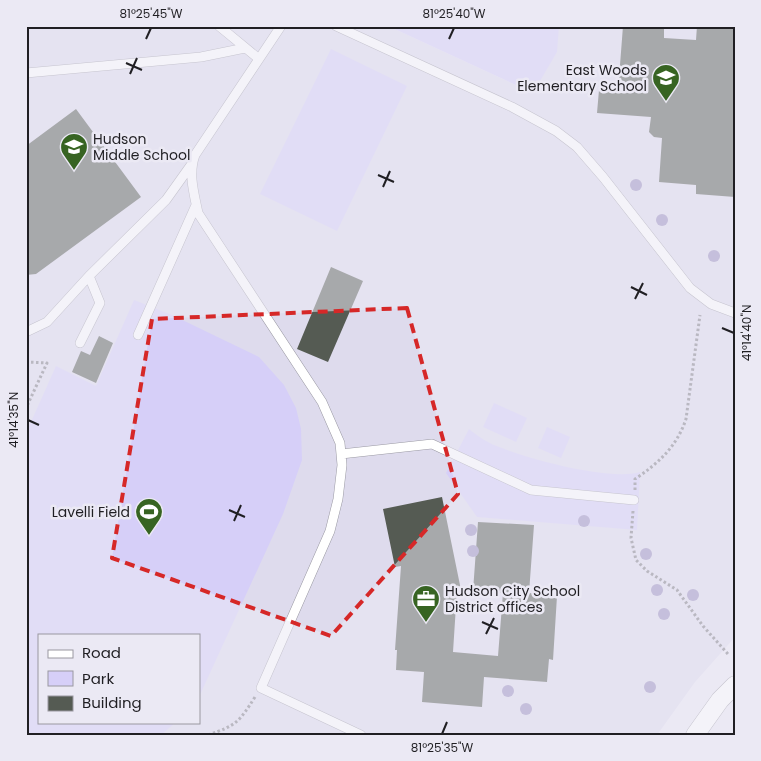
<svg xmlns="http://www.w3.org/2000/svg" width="761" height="761" viewBox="0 0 761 761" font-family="Poppins,sans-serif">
	<rect width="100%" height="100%" fill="#ebe9f4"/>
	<path fill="#dedbed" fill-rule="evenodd" d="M 26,26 L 388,26 L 533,93 L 533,26 L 735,26 L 735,637 L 695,682 L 657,735 L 26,735 ZM 39,635 L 199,635 L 199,722 L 39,722 Z"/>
	<path fill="#d6cff8" d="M 388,26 L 559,26 L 557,52 L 533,93 Z
		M 331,49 L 407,86 L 337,231 L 260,194 Z
		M 134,300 L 172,315 L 259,357 L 284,385 L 296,408 L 301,429 L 302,460 L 283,514 L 199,697 L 199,635 L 39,635 L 39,722 L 176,722 L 161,735 L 26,735 L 26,433 L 56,366 L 96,386 Z
		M 494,403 L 527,418 L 516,442 L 483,427 Z
		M 547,427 L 570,437 L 561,458 L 538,448 Z
		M 469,429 C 479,437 489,444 502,448 C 532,460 610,481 640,472 L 637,530 L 477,517 L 446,473 Z"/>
	<path fill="#555b53" d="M 623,26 L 664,26 L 664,38 L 696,40 L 697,26 L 735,26 L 735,197 L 696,194 L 696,185 L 659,182 L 662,138 L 654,137 L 649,132 L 651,117 L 597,113 L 599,90 L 618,91 Z
		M 76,109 L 141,197 L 36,274 L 26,275 L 26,146 Z
		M 331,267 L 363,281 L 328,362 L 297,349 Z
		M 99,336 L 113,343 L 96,383 L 72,372 L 81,351 L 90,355 Z
		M 442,497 L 461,590 L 457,590 L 453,652 L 498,656 L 503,593 L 473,591 L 478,522 L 534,525 L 529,593 L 557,596 L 553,660 L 549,659 L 547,682 L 484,677 L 482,707 L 422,702 L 424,672 L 396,670 L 397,650 L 395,650 L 401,566 L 395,567 L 383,509 Z"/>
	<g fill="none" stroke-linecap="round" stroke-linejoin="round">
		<defs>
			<path id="lane" d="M 219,26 L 259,59
				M 281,26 L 195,155 C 188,174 194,193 198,213 L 322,402 L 340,443 L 342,465 L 338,499 L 330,531 L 261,688 L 361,735
				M 336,26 L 512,107 L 556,131 L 577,147 L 603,177 L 690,288 L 711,304 L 735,313
				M 26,73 L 201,57 L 245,48
				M 26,332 L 47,322 L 89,276
				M 138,335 L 196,205
				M 80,343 L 100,303 L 89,276 L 166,200 L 191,165
				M 341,454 L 432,444 L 531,490 L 634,500"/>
			<path id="street" d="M 695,735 L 720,700 L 735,685"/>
		</defs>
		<use href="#lane" stroke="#9a99a3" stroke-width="10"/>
		<use href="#street" stroke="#9a99a3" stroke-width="19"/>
		<path stroke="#7d7c83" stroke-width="3" stroke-dasharray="2.5 2.5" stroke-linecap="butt" d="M 26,362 L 47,363 L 26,408
			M 635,490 L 635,479 C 659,463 677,446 686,419 L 700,315
			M 633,511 L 631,538 L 636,560 L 647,571 L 677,590 L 703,626 L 728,654
			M 208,735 C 237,725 239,722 255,697"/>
		<use href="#lane" stroke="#fff" stroke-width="9"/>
		<use href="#street" stroke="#fff" stroke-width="18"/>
	</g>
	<g fill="#988cbe">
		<circle cx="636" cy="185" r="6"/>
		<circle cx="662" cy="220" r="6"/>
		<circle cx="714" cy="256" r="6"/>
		<circle cx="584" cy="521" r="6"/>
		<circle cx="471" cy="530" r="6"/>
		<circle cx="473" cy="551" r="6"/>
		<circle cx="646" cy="554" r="6"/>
		<circle cx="657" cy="590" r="6"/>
		<circle cx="693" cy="595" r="6"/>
		<circle cx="664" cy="614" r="6"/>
		<circle cx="650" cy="687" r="6"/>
		<circle cx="508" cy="691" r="6"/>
		<circle cx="526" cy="709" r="6"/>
	</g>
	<path d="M0 0H761V761H0ZM 407,308 L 458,494 L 331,636 L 112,558 L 152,319 Z" fill="#ebe9f4" fill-opacity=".55" fill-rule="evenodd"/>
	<path fill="none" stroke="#d62828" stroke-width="4" stroke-dasharray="10 6" stroke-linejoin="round" d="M 407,308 L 458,494 L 331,636 L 112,558 L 152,319 Z"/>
	<path fill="none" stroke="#201f23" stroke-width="2" d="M 146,39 L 151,28M 449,39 L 454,28M 126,63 L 142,70M 130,74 L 137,58M 378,175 L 394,182M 383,187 L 390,171M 631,287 L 647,295M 635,299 L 643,283M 722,328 L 734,333M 28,420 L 39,425M 229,510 L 245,517M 234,521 L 241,505M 482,622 L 498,629M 486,634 L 494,618M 442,734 L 447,722"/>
	<defs>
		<symbol id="school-pin" viewBox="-11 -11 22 30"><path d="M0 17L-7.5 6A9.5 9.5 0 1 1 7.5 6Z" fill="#376422" stroke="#ebe9f4"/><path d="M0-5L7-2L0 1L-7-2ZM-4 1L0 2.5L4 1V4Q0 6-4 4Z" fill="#fff"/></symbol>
		<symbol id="stadium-pin" viewBox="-11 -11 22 30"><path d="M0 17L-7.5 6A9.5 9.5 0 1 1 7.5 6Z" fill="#376422" stroke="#ebe9f4"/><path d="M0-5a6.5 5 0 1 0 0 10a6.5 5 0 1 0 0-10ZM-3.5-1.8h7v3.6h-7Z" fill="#fff"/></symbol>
		<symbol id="office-pin" viewBox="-11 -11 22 30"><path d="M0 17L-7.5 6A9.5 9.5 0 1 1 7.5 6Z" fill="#376422" stroke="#ebe9f4"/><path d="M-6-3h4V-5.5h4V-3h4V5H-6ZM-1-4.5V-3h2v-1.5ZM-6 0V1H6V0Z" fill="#fff"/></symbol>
	</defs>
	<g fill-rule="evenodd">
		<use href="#school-pin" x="650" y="62" width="32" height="43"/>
		<use href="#school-pin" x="58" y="131" width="32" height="43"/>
		<use href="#stadium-pin" x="133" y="496" width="32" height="43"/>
		<use href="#office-pin" x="410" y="583" width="32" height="43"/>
	</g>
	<g text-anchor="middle" stroke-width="5" stroke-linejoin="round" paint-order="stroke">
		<g font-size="14" fill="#201f23" stroke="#ebe9f4" text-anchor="end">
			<text x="647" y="75">East Woods<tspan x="647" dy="16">Elementary School</tspan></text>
			<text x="93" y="144" text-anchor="start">Hudson<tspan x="93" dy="16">Middle School</tspan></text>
			<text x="130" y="517">Lavelli Field</text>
			<text x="445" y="596" text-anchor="start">Hudson City School<tspan x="445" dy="16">District offices</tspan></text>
		</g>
	</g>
	<rect width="761" height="761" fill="none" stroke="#ebe9f4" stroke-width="55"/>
	<rect x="38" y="634" width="162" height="90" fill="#ebe9f4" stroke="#9a98a0"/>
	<rect x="48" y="650" width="25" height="8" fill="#ffffff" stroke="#9a98a0"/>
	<text x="82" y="658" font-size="15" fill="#201f23">Road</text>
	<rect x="48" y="671" width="25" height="15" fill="#d6cff8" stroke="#9a98a0"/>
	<text x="82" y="684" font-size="15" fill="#201f23">Park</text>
	<rect x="48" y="696" width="25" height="15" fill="#555b53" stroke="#9a98a0"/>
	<text x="82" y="708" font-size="15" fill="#201f23">Building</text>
	<rect x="28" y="28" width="706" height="706" fill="none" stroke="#201f23" stroke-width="2"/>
	<g font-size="12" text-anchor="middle" fill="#201f23">
		<text x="151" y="18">81°25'45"W</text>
		<text x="454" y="18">81°25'40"W</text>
		<text transform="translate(747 333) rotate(-90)" y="4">41°14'40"N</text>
		<text transform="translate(14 420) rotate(-90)" y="4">41°14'35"N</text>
		<text x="442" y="752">81°25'35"W</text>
	</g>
</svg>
